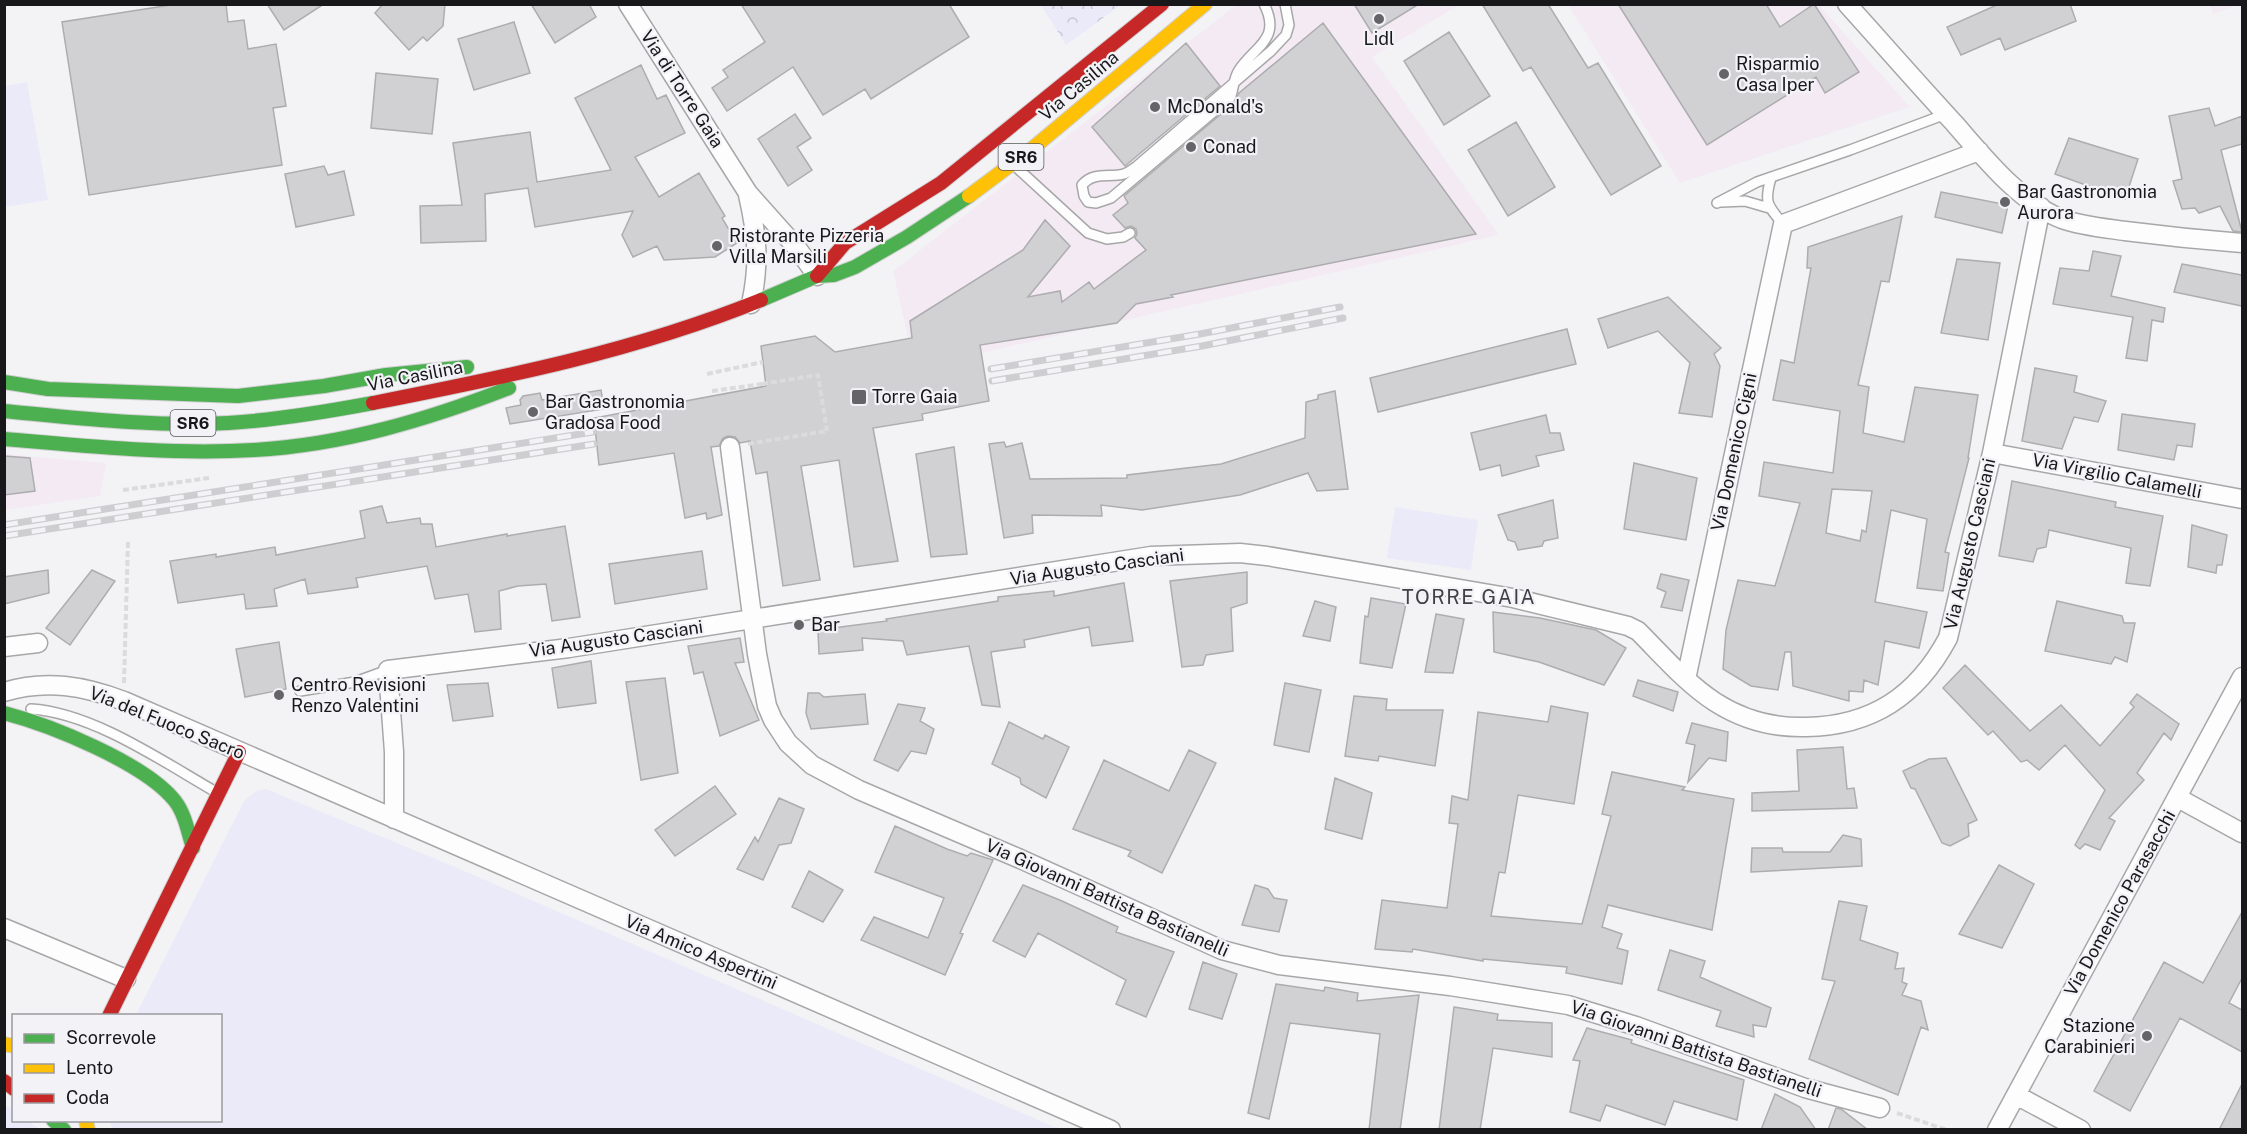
<svg xmlns="http://www.w3.org/2000/svg" width="2247" height="1134" viewBox="0 0 2247 1134" font-family="'Public Sans',sans-serif">
	<defs>
		<pattern id="park-crowns" width="20" height="18" patternUnits="userSpaceOnUse" patternTransform="scale(1.5)"><rect width="20" height="18" fill="#eaeaf8"/><path d="M2 6a3 3 0 1 1 6 0M12 15a3 3 0 1 1 6 0" fill="none" stroke="#c8c8d4"/></pattern>
	</defs>
	<rect width="100%" height="100%" fill="#f3f3f6"/>
	<path fill="#f4eaf4" d="M 1236,5 L 1459,5 L 1372,57 L 1499,235 L 981,353 L 914,365 L 893,271 Z
		M 1568,5 L 1819,5 L 1910,107 L 1680,183 Z
		M 2209,5 L 2239,5 L 2213,14 Z
		M 5,454 L 106,463 L 100,496 L 5,510 Z"/>
	<path fill="#eaeaf8" d="M 27,82 L 48,200 L 5,207 L 5,86 Z
		M 1395,507 L 1478,520 L 1471,570 L 1387,558 Z
		M 266,789 L 455,867 L 1059,1129 L 113,1129 L 109,1121 L 220,1120 L 220,1016 L 136,1015 L 244,801 L 256,791 Z
		M 4,1103 L 13,1110 L 14,1120 L 28,1121 L 39,1129 L 5,1129 Z"/>
	<path fill="url(#park-crowns)" d="M 1041,5 L 1121,5 L 1066,45 Z"/>
	<path fill="#d1d1d3" stroke="#adacae" stroke-width="1.5" fill-rule="evenodd" d="M 177,4 L 226,4 L 228,22 L 244,20 L 248,49 L 276,44 L 286,106 L 273,108 L 282,165 L 89,195 L 62,22 Z
		M 267,4 L 324,4 L 284,30 Z
		M 383,4 L 445,4 L 443,26 L 427,41 L 423,37 L 409,50 L 375,13 Z
		M 531,4 L 589,4 L 596,17 L 555,43 Z
		M 741,4 L 949,4 L 969,37 L 871,99 L 865,89 L 823,115 L 793,67 L 727,111 L 712,88 L 728,77 L 723,70 L 765,42 Z
		M 1354,4 L 1419,4 L 1372,33 Z
		M 1482,4 L 1548,4 L 1588,68 L 1598,63 L 1661,166 L 1611,195 L 1531,67 L 1523,71 Z
		M 1618,4 L 1766,4 L 1780,27 L 1814,4 L 1859,72 L 1825,93 L 1816,77 L 1707,145 Z
		M 1999,4 L 2070,4 L 2076,21 L 2005,50 L 2000,38 L 1961,55 L 1947,27 Z
		M 514,22 L 530,73 L 474,90 L 458,39 Z
		M 1323,23 L 1476,234 L 1171,295 L 1173,297 L 1136,304 L 1117,323 L 980,345 L 989,401 L 922,414 L 923,420 L 873,428 L 898,561 L 854,567 L 839,460 L 801,466 L 820,580 L 783,586 L 767,472 L 756,474 L 750,441 L 740,443 L 735,437 L 728,436 L 723,438 L 719,446 L 711,447 L 722,515 L 707,519 L 706,513 L 685,518 L 674,453 L 599,465 L 594,418 L 766,386 L 761,346 L 815,336 L 835,352 L 912,338 L 910,321 L 1023,250 L 1045,220 L 1070,246 L 1028,297 L 1060,291 L 1062,302 L 1089,282 L 1094,289 L 1146,250 L 1135,238 L 1137,234 L 1136,229 L 1131,226 L 1125,228 L 1113,215 L 1128,203 L 1124,196 L 1234,103 L 1239,93 Z
		M 1449,32 L 1490,96 L 1444,125 L 1404,61 Z
		M 1186,43 L 1220,86 L 1125,166 L 1092,127 Z
		M 641,65 L 657,99 L 666,95 L 685,133 L 635,157 L 659,197 L 699,173 L 725,216 L 722,218 L 737,243 L 715,257 L 664,260 L 657,246 L 633,257 L 622,235 L 633,211 L 535,227 L 528,188 L 485,194 L 486,241 L 421,243 L 420,206 L 462,205 L 453,143 L 530,132 L 537,182 L 611,170 L 575,98 Z
		M 376,73 L 438,79 L 432,134 L 371,128 Z
		M 2209,108 L 2215,126 L 2242,116 L 2242,144 L 2221,150 L 2242,232 L 2233,231 L 2220,206 L 2199,213 L 2195,208 L 2182,209 L 2173,181 L 2182,179 L 2169,116 Z
		M 795,114 L 811,138 L 797,147 L 812,170 L 788,186 L 758,139 Z
		M 1516,122 L 1555,187 L 1508,216 L 1468,150 Z
		M 2069,138 L 2138,159 L 2125,199 L 2055,174 Z
		M 324,166 L 328,175 L 344,171 L 354,215 L 296,227 L 285,174 Z
		M 1941,192 L 2008,205 L 2002,233 L 1935,217 Z
		M 1902,216 L 1889,282 L 1881,281 L 1858,385 L 1869,387 L 1863,433 L 1904,442 L 1915,387 L 1978,395 L 1968,458 L 1969,458 L 1945,552 L 1949,553 L 1943,591 L 1917,588 L 1927,519 L 1891,510 L 1875,602 L 1927,612 L 1919,648 L 1885,641 L 1878,685 L 1864,680 L 1863,692 L 1849,691 L 1849,701 L 1793,686 L 1791,652 L 1785,652 L 1778,690 L 1751,686 L 1723,669 L 1726,630 L 1738,580 L 1775,586 L 1800,503 L 1759,496 L 1764,462 L 1833,473 L 1840,411 L 1773,400 L 1781,360 L 1794,363 L 1811,268 L 1807,268 L 1808,247 ZM 1832,489 L 1872,491 L 1866,532 L 1862,530 L 1860,541 L 1826,533 Z
		M 2093,251 L 2121,256 L 2111,296 L 2165,308 L 2163,322 L 2152,320 L 2147,361 L 2126,358 L 2133,317 L 2053,304 L 2060,268 L 2089,271 Z
		M 1957,259 L 2000,263 L 1988,340 L 1941,333 Z
		M 2182,264 L 2242,275 L 2242,306 L 2174,292 Z
		M 1668,297 L 1721,348 L 1714,354 L 1720,366 L 1712,417 L 1679,413 L 1690,363 L 1658,331 L 1608,348 L 1598,319 Z
		M 1567,329 L 1576,364 L 1378,412 L 1370,378 Z
		M 2035,368 L 2077,376 L 2074,392 L 2106,401 L 2098,422 L 2074,417 L 2062,449 L 2022,441 Z
		M 601,390 L 604,409 L 510,424 L 506,408 L 521,405 L 520,400 L 523,396 L 540,393 L 542,400 Z
		M 1335,391 L 1348,489 L 1317,491 L 1308,473 L 1240,495 L 1142,510 L 1101,505 L 1102,516 L 1032,515 L 1033,533 L 1004,538 L 989,444 L 1004,442 L 1006,447 L 1022,443 L 1030,479 L 1127,478 L 1127,475 L 1221,464 L 1305,438 L 1306,402 L 1318,399 L 1318,395 Z
		M 2122,414 L 2195,424 L 2192,447 L 2177,445 L 2174,460 L 2118,450 Z
		M 1546,415 L 1550,433 L 1560,433 L 1564,450 L 1536,456 L 1539,466 L 1502,476 L 1500,465 L 1480,470 L 1471,433 Z
		M 954,447 L 967,554 L 931,557 L 916,454 Z
		M 4,456 L 30,458 L 35,491 L 4,495 Z
		M 1634,463 L 1697,478 L 1686,540 L 1624,529 Z
		M 2012,481 L 2116,502 L 2115,507 L 2163,516 L 2150,586 L 2126,583 L 2131,548 L 2049,530 L 2046,547 L 2037,549 L 2033,562 L 1999,556 Z
		M 1553,500 L 1558,538 L 1544,541 L 1542,546 L 1518,550 L 1515,542 L 1508,540 L 1498,515 Z
		M 382,506 L 387,523 L 420,518 L 421,524 L 432,524 L 436,547 L 507,534 L 507,536 L 565,526 L 580,617 L 552,621 L 546,584 L 518,586 L 499,591 L 501,629 L 475,632 L 468,594 L 435,599 L 427,566 L 356,578 L 358,587 L 308,594 L 305,579 L 274,589 L 277,606 L 246,609 L 244,594 L 178,603 L 170,561 L 216,554 L 216,557 L 275,547 L 276,555 L 365,538 L 360,511 Z
		M 2192,525 L 2227,535 L 2222,565 L 2217,565 L 2216,573 L 2188,567 Z
		M 702,551 L 707,589 L 615,604 L 609,564 Z
		M 48,570 L 49,593 L 4,604 L 4,577 Z
		M 92,570 L 115,581 L 70,645 L 46,628 Z
		M 1247,572 L 1247,603 L 1231,608 L 1233,651 L 1206,655 L 1203,665 L 1182,667 L 1170,581 Z
		M 1661,574 L 1689,580 L 1682,611 L 1661,607 L 1666,592 L 1657,588 Z
		M 1124,583 L 1133,641 L 1092,646 L 1089,627 L 1024,640 L 1025,647 L 991,652 L 1000,707 L 982,705 L 969,646 L 907,655 L 903,641 L 862,638 L 863,650 L 819,654 L 818,630 L 887,621 L 886,619 L 998,601 L 998,597 L 1054,591 L 1054,596 Z
		M 1371,598 L 1406,604 L 1392,668 L 1360,663 L 1365,616 L 1368,617 Z
		M 1315,601 L 1336,607 L 1330,641 L 1303,636 Z
		M 2057,601 L 2122,616 L 2124,623 L 2135,623 L 2127,662 L 2115,657 L 2111,664 L 2045,651 Z
		M 1493,612 L 1540,618 L 1596,630 L 1626,648 L 1604,685 L 1539,662 L 1494,652 Z
		M 1436,614 L 1464,619 L 1453,673 L 1425,672 Z
		M 740,638 L 744,662 L 735,663 L 759,720 L 720,736 L 703,672 L 694,674 L 688,646 Z
		M 279,642 L 286,689 L 245,697 L 236,649 Z
		M 591,661 L 596,703 L 558,708 L 552,668 Z
		M 1965,665 L 2030,731 L 2061,705 L 2100,746 L 2134,707 L 2130,703 L 2137,694 L 2179,724 L 2171,740 L 2164,733 L 2137,773 L 2144,780 L 2109,818 L 2115,821 L 2100,850 L 2085,844 L 2080,849 L 2075,845 L 2105,790 L 2065,745 L 2039,770 L 2027,760 L 2021,762 L 1993,731 L 1988,735 L 1943,688 Z
		M 665,678 L 678,773 L 641,780 L 626,682 Z
		M 1638,680 L 1678,692 L 1673,711 L 1633,696 Z
		M 488,683 L 493,716 L 453,721 L 447,685 Z
		M 1285,683 L 1321,690 L 1309,752 L 1274,745 Z
		M 808,693 L 819,693 L 824,697 L 865,694 L 868,724 L 811,729 L 806,713 Z
		M 1354,696 L 1387,699 L 1386,710 L 1443,710 L 1435,766 L 1379,756 L 1378,761 L 1345,756 Z
		M 898,704 L 925,708 L 920,721 L 934,729 L 926,754 L 911,751 L 898,771 L 874,760 Z
		M 1551,706 L 1588,713 L 1574,804 L 1518,795 L 1505,873 L 1499,872 L 1491,916 L 1582,924 L 1611,816 L 1602,814 L 1612,772 L 1685,787 L 1682,790 L 1734,799 L 1712,930 L 1608,905 L 1602,927 L 1622,934 L 1617,948 L 1628,951 L 1622,984 L 1566,973 L 1567,967 L 1483,959 L 1483,961 L 1413,949 L 1412,952 L 1375,949 L 1382,900 L 1447,908 L 1458,824 L 1449,823 L 1452,796 L 1468,800 L 1478,712 L 1548,722 Z
		M 1009,722 L 1043,739 L 1045,735 L 1069,747 L 1046,798 L 1021,784 L 1020,778 L 992,764 Z
		M 1692,723 L 1728,732 L 1726,761 L 1709,758 L 1688,782 L 1695,745 L 1686,743 Z
		M 1843,747 L 1847,789 L 1854,788 L 1857,808 L 1752,811 L 1752,793 L 1799,791 L 1797,750 Z
		M 1189,750 L 1216,763 L 1162,873 L 1128,856 L 1131,851 L 1073,829 L 1104,760 L 1169,791 Z
		M 1946,758 L 1977,820 L 1968,824 L 1969,836 L 1950,846 L 1942,843 L 1915,789 L 1911,788 L 1903,771 L 1929,759 Z
		M 1335,778 L 1372,793 L 1362,839 L 1325,829 Z
		M 715,786 L 736,814 L 675,856 L 655,830 Z
		M 779,798 L 804,809 L 791,843 L 779,845 L 763,880 L 737,869 L 755,837 L 758,842 Z
		M 895,826 L 947,849 L 967,856 L 971,853 L 993,860 L 960,933 L 963,934 L 945,975 L 861,940 L 874,917 L 928,938 L 944,898 L 875,872 Z
		M 1843,835 L 1861,839 L 1862,866 L 1751,872 L 1752,848 L 1782,848 L 1783,852 L 1830,852 Z
		M 1999,865 L 2034,884 L 2002,948 L 1959,934 Z
		M 809,871 L 843,890 L 823,922 L 792,907 Z
		M 1023,885 L 1062,901 L 1118,927 L 1116,932 L 1174,952 L 1146,1017 L 1116,1004 L 1126,980 L 1038,933 L 1025,957 L 993,941 Z
		M 1255,885 L 1268,889 L 1274,898 L 1287,900 L 1279,932 L 1242,925 Z
		M 1839,901 L 1867,906 L 1860,940 L 1898,953 L 1895,969 L 1904,968 L 1902,982 L 1907,984 L 1902,995 L 1921,1001 L 1928,1030 L 1921,1027 L 1898,1095 L 1809,1059 L 1835,981 L 1822,979 Z
		M 2242,912 L 2242,978 L 2229,1003 L 2242,1010 L 2242,1052 L 2180,1018 L 2130,1111 L 2094,1091 L 2164,962 L 2203,983 Z
		M 1670,950 L 1705,961 L 1700,977 L 1771,1008 L 1766,1027 L 1753,1025 L 1754,1037 L 1716,1026 L 1721,1011 L 1658,990 Z
		M 1203,962 L 1237,974 L 1222,1019 L 1189,1009 Z
		M 1276,984 L 1324,991 L 1325,987 L 1358,993 L 1357,1001 L 1419,995 L 1400,1130 L 1369,1130 L 1380,1034 L 1290,1023 L 1269,1119 L 1248,1113 Z
		M 1454,1007 L 1498,1014 L 1497,1020 L 1552,1023 L 1552,1057 L 1493,1048 L 1480,1130 L 1439,1130 Z
		M 1587,1028 L 1632,1040 L 1631,1043 L 1744,1080 L 1737,1120 L 1674,1101 L 1665,1125 L 1606,1105 L 1600,1121 L 1570,1112 L 1580,1061 L 1573,1060 Z
		M 2242,1084 L 2242,1130 L 2219,1130 Z
		M 1775,1094 L 1800,1107 L 1816,1130 L 1761,1130 Z
		M 1836,1108 L 1841,1109 L 1868,1130 L 1828,1130 Z"/>
	<g fill="none" stroke-linecap="round" stroke-linejoin="round">
		<defs>
			<path id="lane" d="M 1264,4 C 1282,39 1255,46 1239,70 C 1233,79 1234,89 1230,98 L 1111,198 L 1096,203 L 1088,202 L 1084,196 L 1082,185 C 1094,171 1109,178 1124,174 C 1129,172 1133,169 1137,166 L 1271,51 L 1286,35 L 1289,25 L 1285,4
				M 1015,166 L 1088,233 L 1107,239 L 1123,237 L 1130,233
				M 1771,178 C 1764,202 1767,205 1783,224
				M 1722,202 L 1745,201 L 1769,208
				M 1717,203 L 1757,182 L 1850,150 L 1946,114
				M 300,691 L 355,682 L 388,670
				M 31,709 C 93,713 162,761 216,792"/>
			<path id="street" d="M 628,4 L 748,193 L 797,248 L 817,276
				M 1847,4 C 1883,44 1918,84 1954,123 C 1983,156 2020,203 2062,219 C 2082,226 2104,228 2125,231 C 2164,236 2203,240 2242,243
				M 748,195 C 757,234 760,263 751,304
				M 730,447 L 757,654 L 767,706 L 773,720 L 788,743 L 812,765 L 859,790 L 1018,858 L 1222,950 L 1279,965 L 1450,986 L 1568,1005 L 1636,1026 L 1805,1088 L 1880,1108
				M 1992,453 L 2242,499
				M 4,647 L 38,643
				M 1686,679 L 1783,224 L 1979,151
				M 4,692 C 46,679 84,686 124,701 L 1111,1130
				M 2178,798 L 2242,833
				M 394,819 L 394,752 L 388,670 L 569,648 L 1151,556 L 1240,553 L 1267,556 L 1513,598 L 1628,626 L 1638,631 C 1663,656 1686,683 1715,702 C 1743,720 1773,728 1806,727 C 1872,726 1917,696 1948,638 L 1992,453 L 2041,207
				M 4,928 L 126,979
				M 2016,1095 L 2081,1130
				M 1997,1130 L 2242,677"/>
			<path id="fast" d="M 761,300 L 817,276 L 834,275 L 855,267 L 907,237 L 969,196
				M 4,382 L 48,389 L 238,396 L 324,386 L 386,375 L 467,367
				M 4,411 C 78,418 153,427 228,423 C 277,420 325,412 373,403
				M 4,439 C 87,446 171,455 254,450 C 342,445 427,420 509,388
				M 4,713 C 50,725 145,763 175,801 C 185,814 188,832 193,848
				M 53,1120 L 64,1130"/>
			<path id="slow" d="M 969,196 L 1033,148 L 1205,4
				M 4,1044 L 14,1046
				M 86,1120 L 88,1130"/>
			<path id="jam" d="M 817,276 L 845,243 L 941,183 L 1162,4
				M 373,403 C 505,377 636,351 761,300
				M 109,1016 L 239,752
				M 4,1081 L 14,1089"/>
		</defs>
		<use href="#lane" stroke="#a7a7a8" stroke-width="12"/>
		<use href="#street" stroke="#a7a7a8" stroke-width="21"/>
		<use href="#fast" stroke="#d1d1d2" stroke-width="16"/>
		<use href="#slow" stroke="#d1d1d2" stroke-width="16"/>
		<use href="#jam" stroke="#d1d1d2" stroke-width="16"/>
		<path stroke="#dbdbdc" stroke-width="4" stroke-dasharray="6 3" stroke-linecap="butt" d="M 707,374 L 763,362
			M 712,391 L 762,384
			M 748,444 L 827,431
			M 123,490 L 209,478
			M 124,683 L 128,541
			M 1897,1113 L 1947,1130"/>
		<use href="#lane" stroke="#fdfdfe" stroke-width="9"/>
		<use href="#street" stroke="#fdfdfe" stroke-width="18"/>
		<use href="#fast" stroke="#4caf50" stroke-width="14"/>
		<use href="#slow" stroke="#ffc107" stroke-width="14"/>
		<use href="#jam" stroke="#c62828" stroke-width="14"/>
		<defs>
			<path id="rail" d="M 991,369 L 1200,334 L 1340,307
				M 992,381 L 1202,346 L 1343,318
				M 4,525 L 593,432
				M 4,536 L 594,444"/>
		</defs>
		<use href="#rail" stroke="#ceced0" stroke-width="7"/>
		<use href="#rail" stroke="#f2f2f7" stroke-width="4.5" stroke-dasharray="14" stroke-linecap="butt"/>
		<path stroke="#dbdbdc" stroke-width="4" stroke-dasharray="6 3" stroke-linecap="butt" d="M 762,384 L 818,375 L 827,431"/>
	</g>
	<g fill="#656567" stroke="#f2f2f7" stroke-width="2">
		<circle cx="1379" cy="19" r="6"/>
		<circle cx="1724" cy="74" r="6"/>
		<circle cx="1155" cy="107" r="6"/>
		<circle cx="1191" cy="147" r="6"/>
		<circle cx="2005" cy="202" r="6"/>
		<circle cx="717" cy="246" r="6"/>
		<rect x="851" y="389" width="16" height="16" rx="3"/>
		<circle cx="533" cy="412" r="6"/>
		<circle cx="799" cy="625" r="6"/>
		<circle cx="279" cy="695" r="6"/>
		<circle cx="2147" cy="1036" r="6"/>
	</g>
	<g text-anchor="middle" stroke-width="4.5" stroke-linejoin="round" paint-order="stroke">
		<g fill="#f2f2f7" stroke="#59595c" stroke-width="1.5">
			<rect x="998.5" y="144" width="45" height="26" rx="4.5"/>
			<rect x="170.5" y="410" width="45" height="26" rx="4.5"/>
		</g>
		<g font-size="16" font-weight="bold" fill="#18181a">
			<text x="1021" y="163">SR6</text>
			<text x="193" y="429">SR6</text>
		</g>
		<g font-size="18" fill="#18181a" stroke="#f2f2f7" text-anchor="start">
			<text x="1379" y="45" text-anchor="middle">Lidl</text>
			<text x="1736" y="70">Risparmio<tspan x="1736" dy="21">Casa Iper</tspan></text>
			<text x="1167" y="113">McDonald's</text>
			<text x="1203" y="153">Conad</text>
			<text x="2017" y="198">Bar Gastronomia<tspan x="2017" dy="21">Aurora</tspan></text>
			<text x="729" y="242">Ristorante Pizzeria<tspan x="729" dy="21">Villa Marsili</tspan></text>
			<text x="872" y="403">Torre Gaia</text>
			<text x="545" y="408">Bar Gastronomia<tspan x="545" dy="21">Gradosa Food</tspan></text>
			<text x="811" y="631">Bar</text>
			<text x="291" y="691">Centro Revisioni<tspan x="291" dy="21">Renzo Valentini</tspan></text>
			<text x="2135" y="1032" text-anchor="end">Stazione<tspan x="2135" dy="21">Carabinieri</tspan></text>
		</g>
		<g font-size="18" fill="#18181a" stroke="#f2f2f7">
			<text transform="translate(1079 86) rotate(-40)" y="6">Via Casilina</text>
			<text transform="translate(682 89) rotate(57)" y="6">Via di Torre Gaia</text>
			<text transform="translate(415 376) rotate(-11)" y="6">Via Casilina</text>
			<text transform="translate(1734 452) rotate(-78)" y="6">Via Domenico Cigni</text>
			<text transform="translate(2117 476) rotate(11)" y="6">Via Virgilio Calamelli</text>
			<text transform="translate(1970 544) rotate(-77)" y="6">Via Augusto Casciani</text>
			<text transform="translate(1097 567) rotate(-8)" y="6">Via Augusto Casciani</text>
			<text transform="translate(616 639) rotate(-8)" y="6">Via Augusto Casciani</text>
			<text transform="translate(167 723) rotate(22)" y="6">Via del Fuoco Sacro</text>
			<text transform="translate(1107 898) rotate(24)" y="6">Via Giovanni Battista Bastianelli</text>
			<text transform="translate(2120 903) rotate(-61)" y="6">Via Domenico Parasacchi</text>
			<text transform="translate(701 952) rotate(23)" y="6">Via Amico Aspertini</text>
			<text transform="translate(1696 1049) rotate(19)" y="6">Via Giovanni Battista Bastianelli</text>
		</g>
		<g font-size="20" letter-spacing="1.5" fill="#404045" stroke="#f2f2f7">
			<text x="1469" y="604">TORRE GAIA</text>
		</g>
	</g>
	<rect width="2247" height="1134" fill="none" stroke="#18181a" stroke-width="12"/>
	<rect x="12" y="1014" width="210" height="108" fill="#f2f2f7" stroke="#9b9b9f" stroke-width="1.5"/>
	<rect x="24" y="1034" width="30" height="9" fill="#4caf50" stroke="#9b9b9f" stroke-width="1.5"/>
	<text x="66" y="1044" font-size="18" fill="#18181a">Scorrevole</text>
	<rect x="24" y="1064" width="30" height="9" fill="#ffc107" stroke="#9b9b9f" stroke-width="1.5"/>
	<text x="66" y="1074" font-size="18" fill="#18181a">Lento</text>
	<rect x="24" y="1094" width="30" height="9" fill="#c62828" stroke="#9b9b9f" stroke-width="1.5"/>
	<text x="66" y="1104" font-size="18" fill="#18181a">Coda</text>
</svg>
